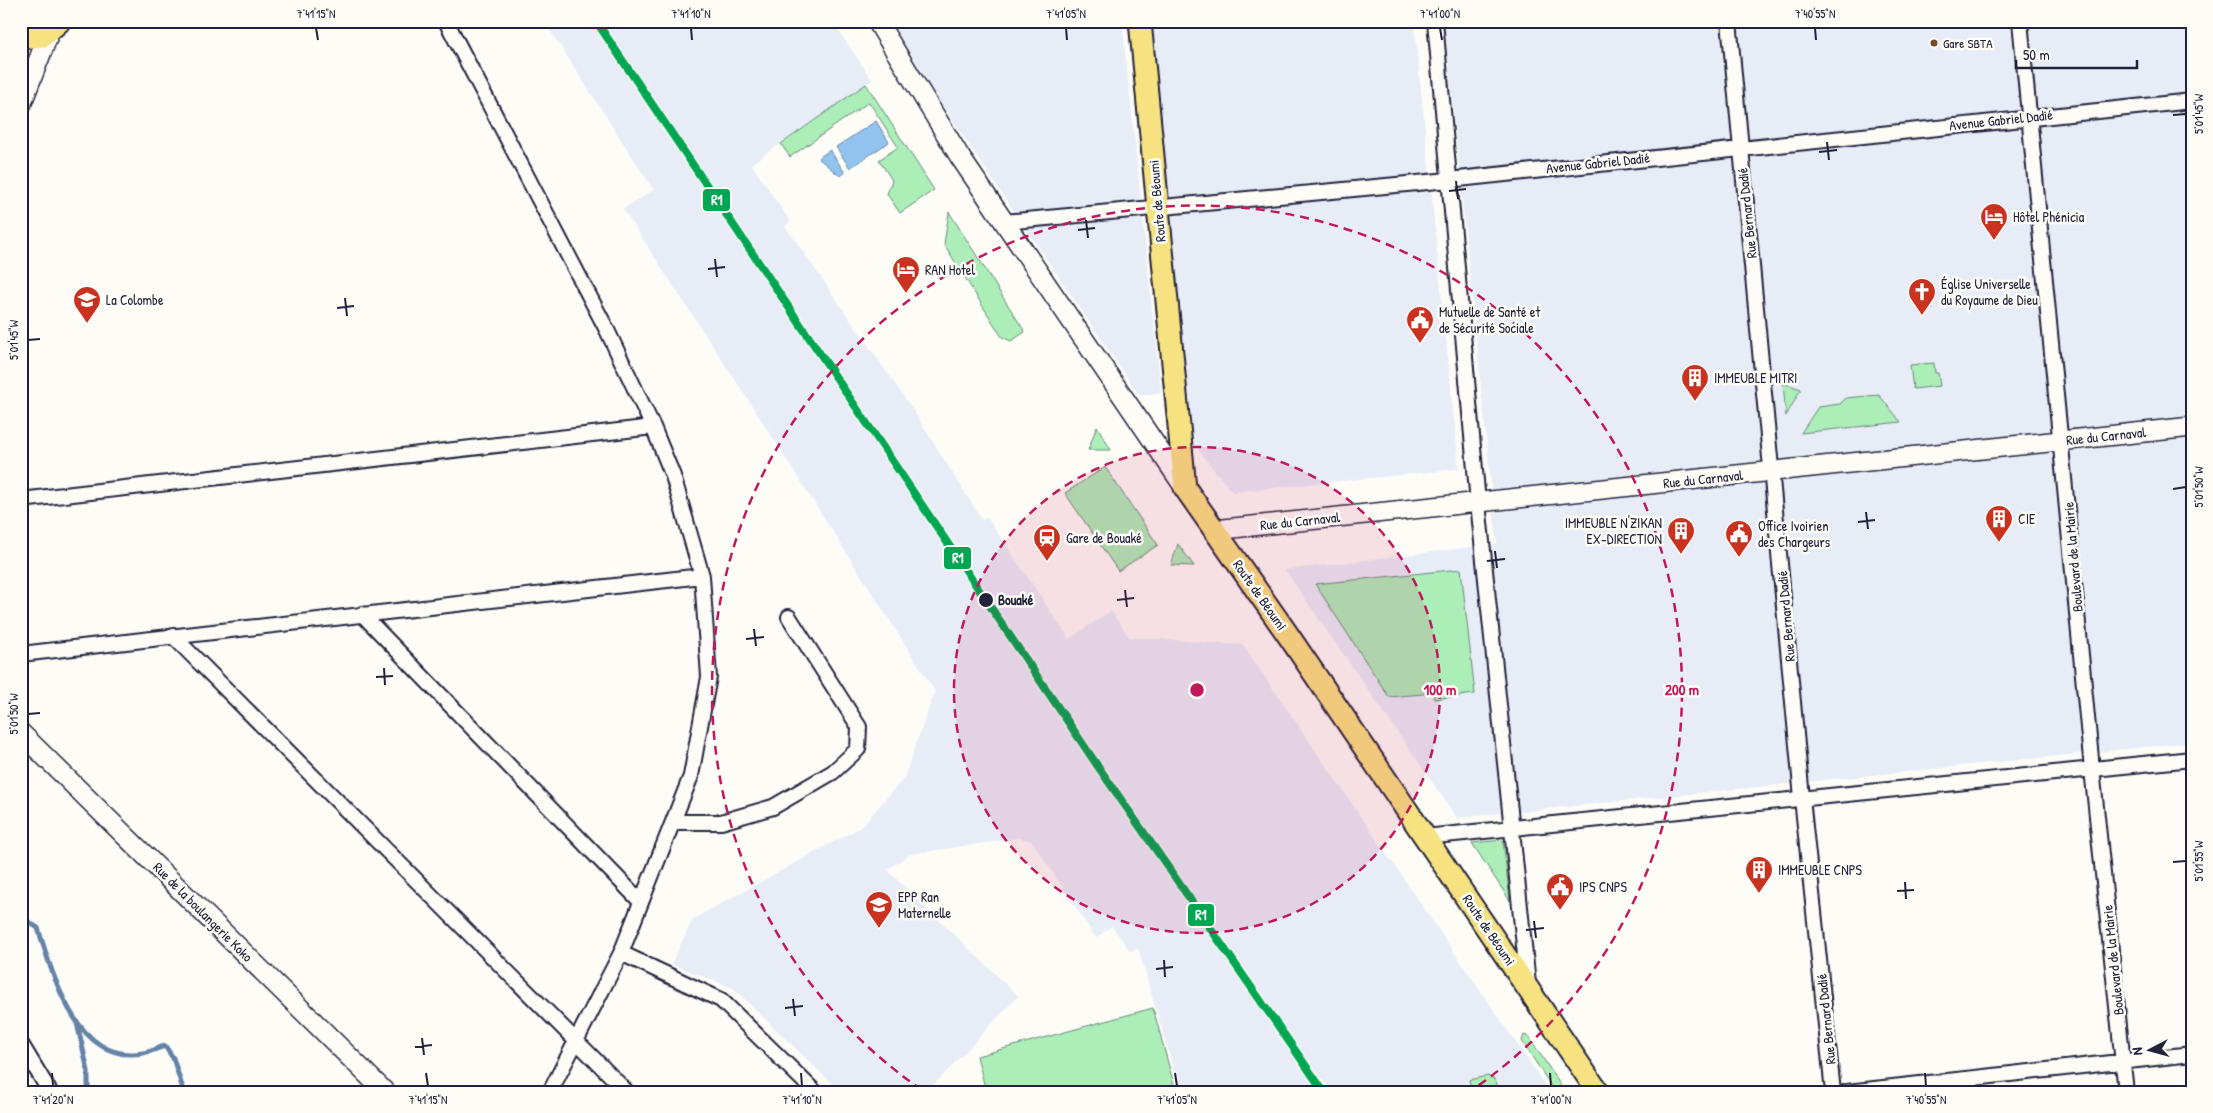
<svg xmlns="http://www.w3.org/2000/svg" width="2213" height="1113" viewBox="0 0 2213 1113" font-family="'Patrick Hand',sans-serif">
	<rect width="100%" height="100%" fill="#fdfcf7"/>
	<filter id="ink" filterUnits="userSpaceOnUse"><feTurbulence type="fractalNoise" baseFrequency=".02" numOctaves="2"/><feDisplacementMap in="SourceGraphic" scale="10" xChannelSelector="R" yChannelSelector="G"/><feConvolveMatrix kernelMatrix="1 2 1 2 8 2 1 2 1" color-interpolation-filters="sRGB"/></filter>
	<g filter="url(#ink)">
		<path fill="#e7ecf7" d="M 544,21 L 832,21 L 872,80 L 751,164 L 790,221 L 785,226 L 911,407 L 982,520 L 987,517 L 1069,639 L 1111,611 L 1129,637 L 1243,645 L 1550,1092 L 1180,1092 L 1138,948 L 1130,951 L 1112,926 L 1096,938 L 1032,841 L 1018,838 L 910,854 L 887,870 L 1018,996 L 927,1092 L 841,1092 L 733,988 L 671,964 L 693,919 L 861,827 L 904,778 L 935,691 L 753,407 L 623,209 L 654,190 Z
			M 885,21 L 1122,21 L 1161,393 L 1139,395 Z
			M 1151,21 L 1414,21 L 1459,469 L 1232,492 L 1194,445 Z
			M 1444,21 L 2192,21 L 2192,742 L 1457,818 L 1285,570 L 1497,544 Z"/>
		<path fill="#aceeb8" stroke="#67887a" d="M 866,84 L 934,190 L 900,213 L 887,194 L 892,180 L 879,160 L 898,147 L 869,102 L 790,157 L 781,144 Z
			M 949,212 L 1025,332 L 1011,341 L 1002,337 L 944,244 Z
			M 1934,363 L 1935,373 L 1938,373 L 1940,386 L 1913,389 L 1910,365 Z
			M 1783,383 L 1801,389 L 1786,416 Z
			M 1879,395 L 1901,422 L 1801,433 L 1818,407 L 1840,404 L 1846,398 Z
			M 1097,426 L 1111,450 L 1088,450 Z
			M 1105,467 L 1158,545 L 1118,571 L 1065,493 Z
			M 1178,544 L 1194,566 L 1171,565 Z
			M 1461,569 L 1475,694 L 1434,699 L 1433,693 L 1389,697 L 1315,584 Z
			M 1503,840 L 1510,901 L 1472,843 Z
			M 1153,1008 L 1176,1092 L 986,1092 L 977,1056 Z
			M 1524,1035 L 1529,1037 L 1565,1092 L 1555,1092 L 1522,1041 Z
			M 1487,1076 L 1494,1079 L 1501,1092 L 1472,1092 L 1469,1080 Z"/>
		<path fill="#92c3ee" stroke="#6583a6" d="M 876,121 L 889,142 L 850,168 L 836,147 Z
			M 830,150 L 845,173 L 840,176 L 818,158 Z"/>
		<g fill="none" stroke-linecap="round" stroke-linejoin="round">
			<path stroke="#6583a6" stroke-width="5" d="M 21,917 L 38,928 C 53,976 77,1065 143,1053 C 151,1052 158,1048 165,1046 L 173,1058 L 184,1092
				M 77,1023 L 88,1071 L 88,1092"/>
			<defs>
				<path id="street" d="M 446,21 L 607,330 L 653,427 L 673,476 L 702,576 L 709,677 L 691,776 L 621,953 L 550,1092
					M 1435,21 L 1478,503 L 1528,984
					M 1729,21 L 1802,798 L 1833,1092
					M 2020,21 L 2092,769 L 2126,1092
					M 1004,222 L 1449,180 L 2192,101
					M 21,500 L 653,427
					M 362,614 L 641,902
					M 173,636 L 627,1092
					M 21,654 L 702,576
					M 673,822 L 721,822 L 773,807 L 833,772 L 858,749 L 859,727 L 789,617
					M 1425,837 L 2192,759
					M 621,953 L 721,1000 L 815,1092
					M 21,1044 L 50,1092
					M 1847,1092 L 2192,1054"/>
				<path id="secondary" d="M 877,21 L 960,157 L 1185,488
					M 21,105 L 51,28
					M 1214,530 L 2192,427
					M 21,733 L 385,1092"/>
				<path id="primary" d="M 1140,21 L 1185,488 L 1286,632 L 1598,1092"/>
				<path id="highway" d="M 21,36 L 42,34 L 57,21"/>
			</defs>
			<use href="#street" stroke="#22223b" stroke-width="18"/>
			<use href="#secondary" stroke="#22223b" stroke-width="22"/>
			<use href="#primary" stroke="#22223b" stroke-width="25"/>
			<use href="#highway" stroke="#22223b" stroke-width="29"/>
			<use href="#street" stroke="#fdfcf7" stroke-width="14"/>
			<use href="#secondary" stroke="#fdfcf7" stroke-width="19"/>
			<use href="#primary" stroke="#f7e281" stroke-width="21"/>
			<use href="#highway" stroke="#f7e281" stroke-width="25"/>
			<defs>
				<path id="rail-1" d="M 596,21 L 1097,765 L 1324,1092"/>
			</defs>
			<use href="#rail-1" stroke="#fdfcf7" stroke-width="11"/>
			<use href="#rail-1" stroke="#00a651" stroke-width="8"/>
		</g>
	</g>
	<path fill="none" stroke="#22223b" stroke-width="2" d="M 316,28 L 318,40M 691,28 L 692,40M 1066,28 L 1067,40M 1440,28 L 1442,40M 1815,28 L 1816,40M 2173,115 L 2186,114M 1827,142 L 1829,160M 1819,152 L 1837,150M 1456,181 L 1458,199M 1449,191 L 1466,189M 1086,220 L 1088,238M 1078,230 L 1095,228M 715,259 L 717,277M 708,269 L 725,267M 345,298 L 347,316M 337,308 L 354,306M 28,340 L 40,339M 2173,489 L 2186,487M 1866,512 L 1868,529M 1858,522 L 1875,520M 1495,551 L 1497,568M 1487,561 L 1505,559M 1125,590 L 1127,607M 1117,600 L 1134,598M 754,629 L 756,646M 746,639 L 764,637M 384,668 L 385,685M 376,677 L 393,676M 28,714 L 40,713M 2173,862 L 2186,861M 1905,882 L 1906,899M 1897,891 L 1914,890M 1534,921 L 1536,938M 1526,930 L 1544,928M 1164,960 L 1165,977M 1156,969 L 1173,967M 793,999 L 795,1016M 785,1008 L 803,1006M 422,1038 L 424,1055M 415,1047 L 432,1045M 52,1073 L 53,1086M 426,1073 L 428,1086M 801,1073 L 802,1086M 1175,1073 L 1177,1086M 1550,1073 L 1551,1086M 1925,1073 L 1926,1086"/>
	<circle cx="1197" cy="690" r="243" fill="#c2185b" fill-opacity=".12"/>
	<g fill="none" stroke="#c2185b" stroke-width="2.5" stroke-dasharray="9 6">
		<circle cx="1197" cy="690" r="243"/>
		<path d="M922 1090A485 485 0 1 1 1472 1090"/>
	</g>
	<defs>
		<symbol id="hotel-pin" viewBox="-11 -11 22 30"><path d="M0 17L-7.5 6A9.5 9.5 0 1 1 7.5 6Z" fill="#c8321e" stroke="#fdfcf7"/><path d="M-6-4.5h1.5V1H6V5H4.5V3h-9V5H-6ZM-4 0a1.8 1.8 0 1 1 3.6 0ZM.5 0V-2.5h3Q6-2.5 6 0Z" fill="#fff"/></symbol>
		<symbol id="church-pin" viewBox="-11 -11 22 30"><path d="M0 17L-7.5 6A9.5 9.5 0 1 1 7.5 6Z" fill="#c8321e" stroke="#fdfcf7"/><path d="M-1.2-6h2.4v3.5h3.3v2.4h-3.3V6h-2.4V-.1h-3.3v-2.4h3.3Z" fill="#fff"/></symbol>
		<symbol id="university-pin" viewBox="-11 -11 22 30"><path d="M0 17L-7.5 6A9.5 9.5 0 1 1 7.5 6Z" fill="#c8321e" stroke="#fdfcf7"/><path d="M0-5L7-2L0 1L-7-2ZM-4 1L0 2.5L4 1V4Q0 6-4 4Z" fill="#fff"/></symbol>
		<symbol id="civic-pin" viewBox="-11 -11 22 30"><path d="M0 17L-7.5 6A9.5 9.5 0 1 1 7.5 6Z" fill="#c8321e" stroke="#fdfcf7"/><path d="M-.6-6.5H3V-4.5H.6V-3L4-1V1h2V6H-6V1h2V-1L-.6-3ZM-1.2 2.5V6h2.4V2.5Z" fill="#fff"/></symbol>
		<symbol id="building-pin" viewBox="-11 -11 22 30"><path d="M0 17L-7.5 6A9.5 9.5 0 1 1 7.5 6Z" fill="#c8321e" stroke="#fdfcf7"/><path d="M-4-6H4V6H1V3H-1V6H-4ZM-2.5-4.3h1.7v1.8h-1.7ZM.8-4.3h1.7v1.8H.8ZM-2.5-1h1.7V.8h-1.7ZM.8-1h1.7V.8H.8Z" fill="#fff"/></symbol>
		<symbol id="station-pin" viewBox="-11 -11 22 30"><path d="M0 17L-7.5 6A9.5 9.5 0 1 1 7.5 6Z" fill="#c8321e" stroke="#fdfcf7"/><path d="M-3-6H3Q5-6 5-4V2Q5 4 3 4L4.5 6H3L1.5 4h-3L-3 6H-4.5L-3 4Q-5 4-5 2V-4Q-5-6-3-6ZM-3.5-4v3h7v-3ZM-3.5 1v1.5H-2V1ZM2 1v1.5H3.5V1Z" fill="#fff"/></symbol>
		<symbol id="school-pin" viewBox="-11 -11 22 30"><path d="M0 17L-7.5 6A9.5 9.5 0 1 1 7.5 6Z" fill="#c8321e" stroke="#fdfcf7"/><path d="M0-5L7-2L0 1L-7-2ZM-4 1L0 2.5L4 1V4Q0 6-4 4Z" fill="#fff"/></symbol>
	</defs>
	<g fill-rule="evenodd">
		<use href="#hotel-pin" x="1978" y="201" width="32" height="43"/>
		<use href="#hotel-pin" x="890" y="254" width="32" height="43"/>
		<use href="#church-pin" x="1906" y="276" width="32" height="43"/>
		<use href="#university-pin" x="71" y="284" width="32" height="43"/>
		<use href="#civic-pin" x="1404" y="304" width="32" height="43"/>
		<use href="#building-pin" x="1679" y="362" width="32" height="43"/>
		<use href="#building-pin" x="1983" y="503" width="32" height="43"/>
		<use href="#building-pin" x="1665" y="515" width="32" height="43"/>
		<use href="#civic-pin" x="1723" y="518" width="32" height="43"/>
		<use href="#station-pin" x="1031" y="522" width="32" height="43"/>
		<use href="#building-pin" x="1743" y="854" width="32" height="43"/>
		<use href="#civic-pin" x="1544" y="871" width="32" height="43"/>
		<use href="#school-pin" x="863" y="889" width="32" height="43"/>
	</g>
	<circle fill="#7a4b2a" stroke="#fdfcf7" stroke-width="2" cx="1934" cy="43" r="4.5"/>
	<circle fill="#22223b" stroke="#fdfcf7" stroke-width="2" cx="986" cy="600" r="8"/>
	<g text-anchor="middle" stroke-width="5" stroke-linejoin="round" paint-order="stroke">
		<g font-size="13" fill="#22223b" stroke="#fdfcf7" text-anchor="start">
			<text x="1943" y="48">Gare SBTA</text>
		</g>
		<g font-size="14" fill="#22223b" stroke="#fdfcf7">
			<text transform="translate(2001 120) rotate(-6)" y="5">Avenue Gabriel Dadié</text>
			<text transform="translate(1598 163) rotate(-6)" y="5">Avenue Gabriel Dadié</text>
			<text transform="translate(1157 201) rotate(-95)" y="5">Route de Béoumi</text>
			<text transform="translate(1747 213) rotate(-96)" y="5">Rue Bernard Dadié</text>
			<text transform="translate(2106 436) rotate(-6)" y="5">Rue du Carnaval</text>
			<text transform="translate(1703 479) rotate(-6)" y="5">Rue du Carnaval</text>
			<text transform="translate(1300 521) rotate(-6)" y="5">Rue du Carnaval</text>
			<text transform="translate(2073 557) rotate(-95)" y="5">Boulevard de la Mairie</text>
			<text transform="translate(1260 595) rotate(55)" y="5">Route de Béoumi</text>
			<text transform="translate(1786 616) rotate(-95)" y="5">Rue Bernard Dadié</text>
			<text transform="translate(203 912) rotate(45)" y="5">Rue de la boulangerie Koko</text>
			<text transform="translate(1489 930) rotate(56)" y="5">Route de Béoumi</text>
			<text transform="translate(2113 960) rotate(-96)" y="5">Boulevard de la Mairie</text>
			<text transform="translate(1826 1019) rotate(-96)" y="5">Rue Bernard Dadié</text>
		</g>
		<g font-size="14" fill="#22223b" stroke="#fdfcf7" text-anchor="start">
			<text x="2013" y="222">Hôtel Phénicia</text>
			<text x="925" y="275">RAN Hotel</text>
			<text x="1941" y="289">Église Universelle<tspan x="1941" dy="16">du Royaume de Dieu</tspan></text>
			<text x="106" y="305">La Colombe</text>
			<text x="1439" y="317">Mutuelle de Santé et<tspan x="1439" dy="16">de Sécurité Sociale</tspan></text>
			<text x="1714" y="383">IMMEUBLE MITRI</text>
			<text x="2018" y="524">CIE</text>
			<text x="1662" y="528" text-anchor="end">IMMEUBLE N'ZIKAN<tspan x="1662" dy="16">EX-DIRECTION</tspan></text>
			<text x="1758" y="531">Office Ivoirien<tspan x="1758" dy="16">des Chargeurs</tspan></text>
			<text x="1066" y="543">Gare de Bouaké</text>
			<text x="1778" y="875">IMMEUBLE CNPS</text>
			<text x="1579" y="892">IPS CNPS</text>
			<text x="898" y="902">EPP Ran<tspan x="898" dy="16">Maternelle</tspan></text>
		</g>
		<g font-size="14" font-weight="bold" fill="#22223b" stroke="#fdfcf7" text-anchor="start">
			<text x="998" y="605">Bouaké</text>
		</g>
	</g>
	<circle cx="1197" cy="690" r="8" fill="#c2185b" stroke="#fdfcf7" stroke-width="2.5"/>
	<g font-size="15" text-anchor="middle" font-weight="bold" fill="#c2185b" stroke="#fdfcf7" stroke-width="5" stroke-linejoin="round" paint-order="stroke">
		<text x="1440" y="695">100 m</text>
		<text x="1682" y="695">200 m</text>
	</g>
	<g stroke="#fdfcf7" stroke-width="2">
		<rect x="702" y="188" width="29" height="24" rx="5" fill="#00a651"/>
		<rect x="943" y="546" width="29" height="24" rx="5" fill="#00a651"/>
		<rect x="1187" y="903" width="28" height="24" rx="5" fill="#00a651"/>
	</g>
	<g font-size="14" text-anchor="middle" font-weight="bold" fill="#fff">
		<text x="717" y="205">R1</text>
		<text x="958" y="563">R1</text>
		<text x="1201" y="920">R1</text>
	</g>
	<rect width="2213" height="1113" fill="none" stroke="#fdfcf7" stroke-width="55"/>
	<g transform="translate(2150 1050) rotate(264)" stroke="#fdfcf7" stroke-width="4" paint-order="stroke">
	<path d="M0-4L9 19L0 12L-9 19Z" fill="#22223b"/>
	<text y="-8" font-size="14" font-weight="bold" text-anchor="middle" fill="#22223b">N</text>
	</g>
	<path d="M2016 60v8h121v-8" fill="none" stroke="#22223b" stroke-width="2.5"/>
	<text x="2023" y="60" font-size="15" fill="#22223b" stroke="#fdfcf7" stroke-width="4" paint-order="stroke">50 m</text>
	<rect x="28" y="28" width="2158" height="1058" fill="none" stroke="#22223b" stroke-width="2"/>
	<g font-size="12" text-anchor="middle" fill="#22223b">
		<text x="316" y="18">7°41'15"N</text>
		<text x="691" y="18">7°41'10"N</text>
		<text x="1066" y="18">7°41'05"N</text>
		<text x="1440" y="18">7°41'00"N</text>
		<text x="1815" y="18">7°40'55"N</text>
		<text transform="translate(2199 114) rotate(-90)" y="4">5°01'45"W</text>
		<text transform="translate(14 340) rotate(-90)" y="4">5°01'45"W</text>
		<text transform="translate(2199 487) rotate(-90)" y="4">5°01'50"W</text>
		<text transform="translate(14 714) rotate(-90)" y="4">5°01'50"W</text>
		<text transform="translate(2199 861) rotate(-90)" y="4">5°01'55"W</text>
		<text x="53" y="1104">7°41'20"N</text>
		<text x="428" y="1104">7°41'15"N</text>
		<text x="802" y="1104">7°41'10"N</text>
		<text x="1177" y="1104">7°41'05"N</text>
		<text x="1551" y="1104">7°41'00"N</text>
		<text x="1926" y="1104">7°40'55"N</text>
	</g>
</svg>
